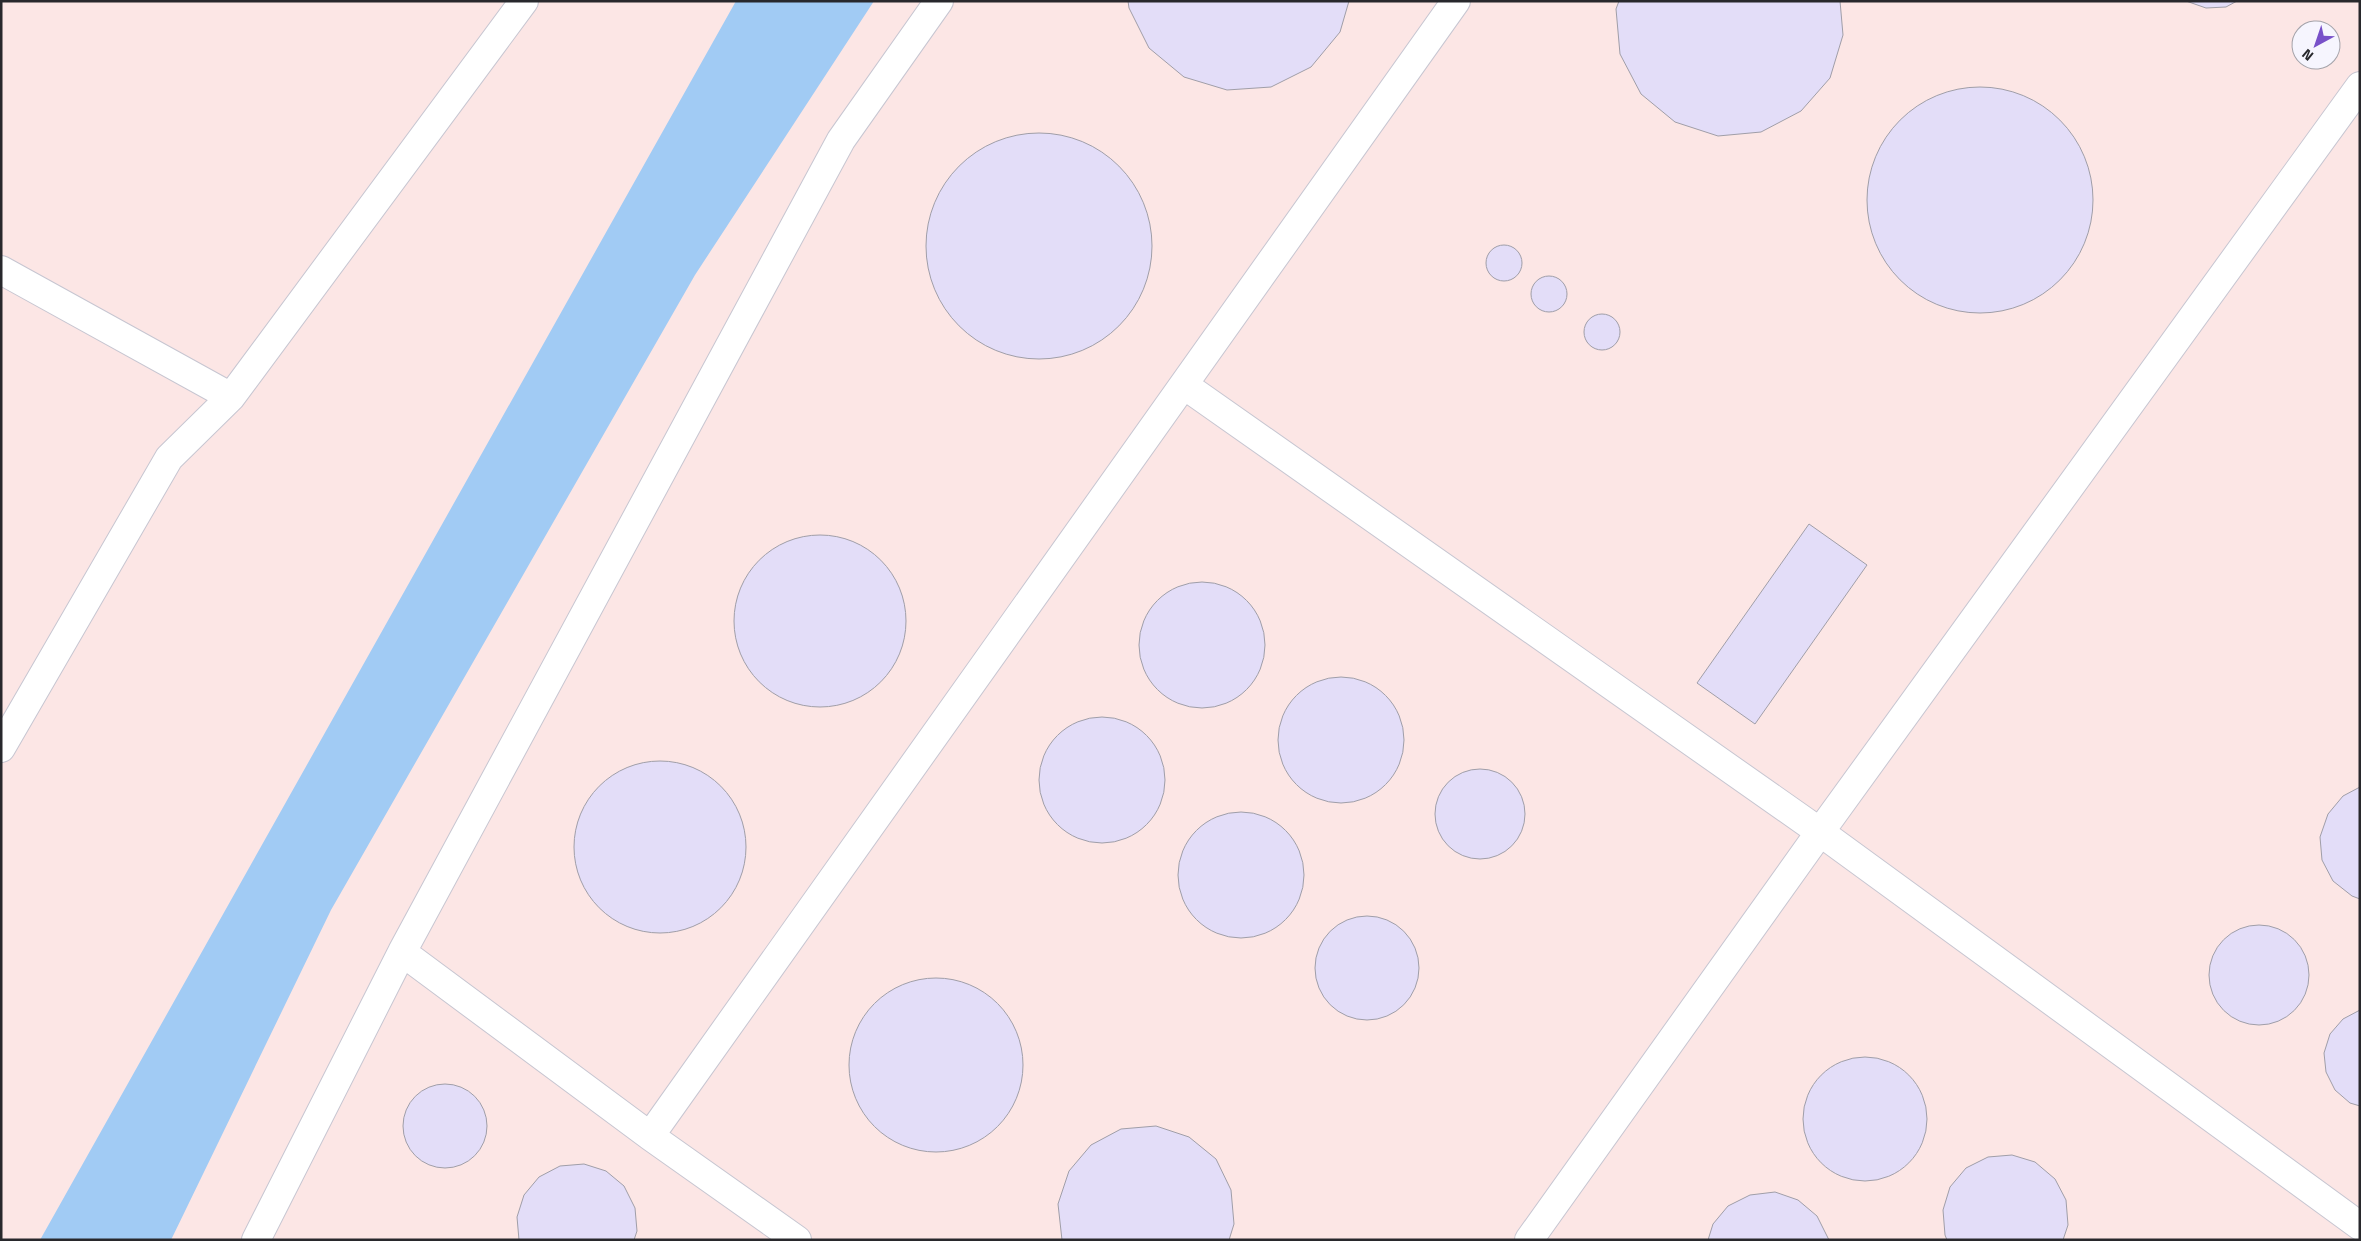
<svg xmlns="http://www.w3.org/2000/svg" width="2361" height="1241" viewBox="0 0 2361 1241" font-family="'Titillium Web',sans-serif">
	<rect width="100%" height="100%" fill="#f6f5fe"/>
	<path fill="#fce6e5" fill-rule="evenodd" d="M 1,1 L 2360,1 L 2360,1240 L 1,1240 ZM 2301,30 L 2331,30 L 2331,60 L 2301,60 Z"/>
	<path fill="#a1cbf4" d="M 736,1 L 874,1 L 695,275 L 331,910 L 171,1240 L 40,1240 Z"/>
	<path fill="#e3ddf8" stroke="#a09ea8" d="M 1128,1 L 1349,1 L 1340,32 L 1311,67 L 1271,87 L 1227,90 L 1184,77 L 1149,48 L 1129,8 Z
		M 1619,1 L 1840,1 L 1843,35 L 1830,78 L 1801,111 L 1761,132 L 1718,136 L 1675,122 L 1641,94 L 1620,54 L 1616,9 Z
		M 2186,1 L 2237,1 L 2226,7 L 2206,8 Z
		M1867 200a113 113 0 1 1 226 0a113 113 0 1 1-226 0Z
		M926 246a113 113 0 1 1 226 0a113 113 0 1 1-226 0Z
		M1486 263a18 18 0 1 1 36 0a18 18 0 1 1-36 0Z
		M1531 294a18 18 0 1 1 36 0a18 18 0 1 1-36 0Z
		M1584 332a18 18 0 1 1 36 0a18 18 0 1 1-36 0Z
		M 1809,524 L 1867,565 L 1755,724 L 1697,683 Z
		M734 621a86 86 0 1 1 172 0a86 86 0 1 1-172 0Z
		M1139 645a63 63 0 1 1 126 0a63 63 0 1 1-126 0Z
		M1278 740a63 63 0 1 1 126 0a63 63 0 1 1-126 0Z
		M1039 780a63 63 0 1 1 126 0a63 63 0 1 1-126 0Z
		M574 847a86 86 0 1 1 172 0a86 86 0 1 1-172 0Z
		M1435 814a45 45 0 1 1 90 0a45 45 0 1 1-90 0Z
		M 2360,787 L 2360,899 L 2352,896 L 2333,881 L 2322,860 L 2320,837 L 2328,814 L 2343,796 Z
		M1178 875a63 63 0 1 1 126 0a63 63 0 1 1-126 0Z
		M1315 968a52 52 0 1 1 104 0a52 52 0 1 1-104 0Z
		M2209 975a50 50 0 1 1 100 0a50 50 0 1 1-100 0Z
		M849 1065a87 87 0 1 1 174 0a87 87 0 1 1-174 0Z
		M 2360,1010 L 2360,1106 L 2350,1103 L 2335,1090 L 2326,1072 L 2324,1053 L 2330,1034 L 2343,1019 Z
		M1803 1119a62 62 0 1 1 124 0a62 62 0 1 1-124 0Z
		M403 1126a42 42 0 1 1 84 0a42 42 0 1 1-84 0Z
		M 1156,1126 L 1189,1137 L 1216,1159 L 1231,1190 L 1234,1224 L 1229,1240 L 1062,1240 L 1058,1204 L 1069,1171 L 1091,1145 L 1121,1129 Z
		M 2012,1155 L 2035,1162 L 2055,1179 L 2066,1200 L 2068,1225 L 2063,1240 L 1947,1240 L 1945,1235 L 1943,1210 L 1950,1187 L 1966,1168 L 1988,1157 Z
		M 584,1164 L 606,1171 L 624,1186 L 635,1208 L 637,1231 L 634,1240 L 519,1240 L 517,1217 L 524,1195 L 539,1177 L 560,1166 Z
		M 1775,1192 L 1798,1200 L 1817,1216 L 1829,1240 L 1708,1240 L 1713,1224 L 1728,1206 L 1750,1195 Z"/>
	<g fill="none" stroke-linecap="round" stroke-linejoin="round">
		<defs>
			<path id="minor" d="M 1,270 L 231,397
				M 1184,385 L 1820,832 L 2360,1226
				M 1,748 L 169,458 L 231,397 L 524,1
				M 402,952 L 841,140 L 939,1
				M 650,1136 L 1456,1
				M 256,1240 L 402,952 L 650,1136 L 797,1240
				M 1529,1240 L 1820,832 L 2360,86"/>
		</defs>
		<use href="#minor" stroke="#c7c6d1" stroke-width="30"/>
		<use href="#minor" stroke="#fff" stroke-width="28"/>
	</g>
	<rect width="2361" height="1241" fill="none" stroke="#28282c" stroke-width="5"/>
	<g transform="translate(2316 45) rotate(220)"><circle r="24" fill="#f6f5fe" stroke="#a4a3aa"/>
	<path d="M0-4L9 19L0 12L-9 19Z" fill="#7850c9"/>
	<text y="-8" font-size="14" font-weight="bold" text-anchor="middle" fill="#28282c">N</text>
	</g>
</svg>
